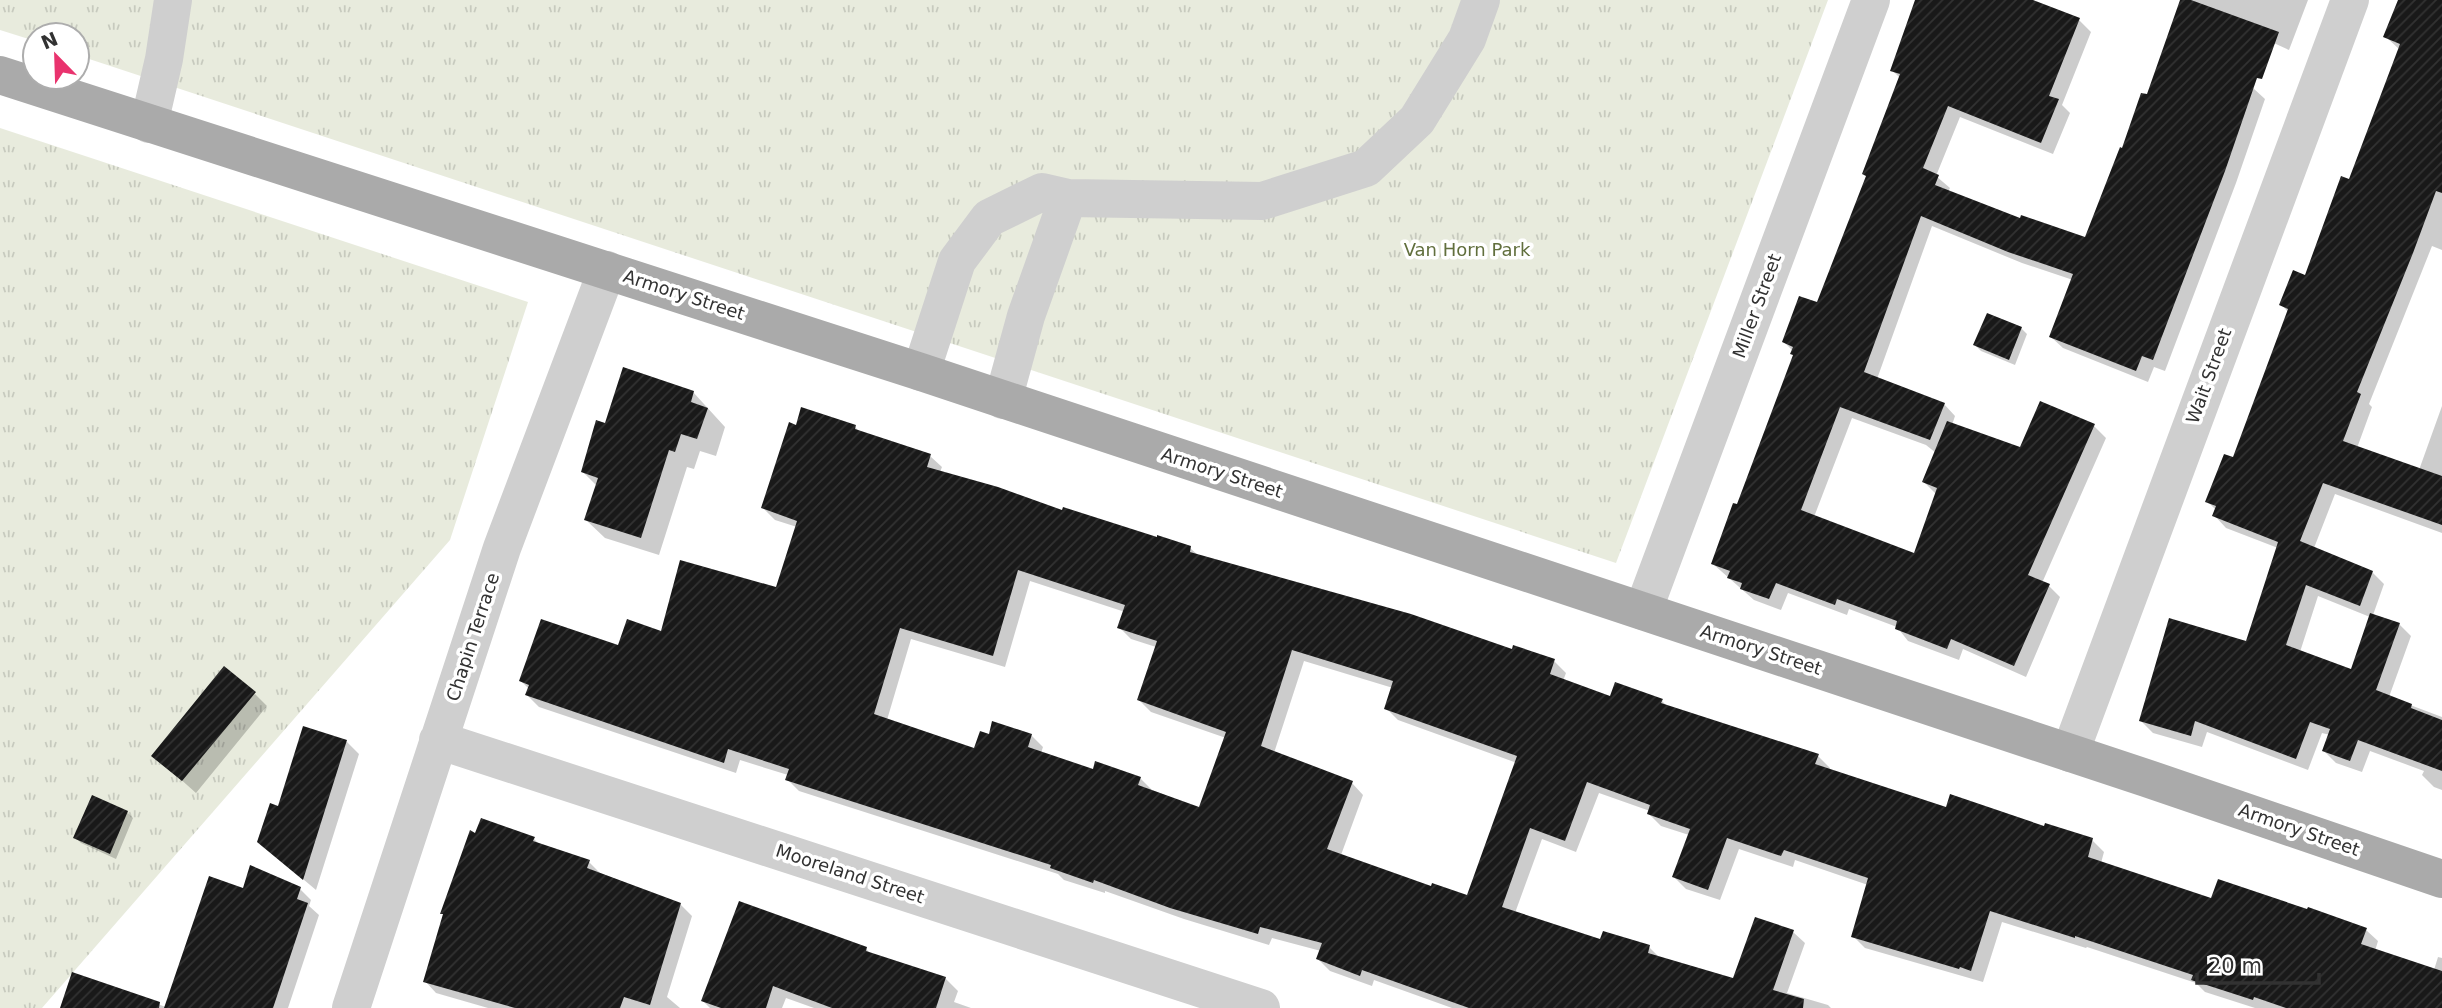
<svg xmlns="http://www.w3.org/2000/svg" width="2442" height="1008" viewBox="0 0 2442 1008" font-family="'DejaVu Sans',sans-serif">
	<defs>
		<pattern id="park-tufts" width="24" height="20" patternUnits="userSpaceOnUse" patternTransform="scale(1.75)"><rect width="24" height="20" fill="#e8ebdd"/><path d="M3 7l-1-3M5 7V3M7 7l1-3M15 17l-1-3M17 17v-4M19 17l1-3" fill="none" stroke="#c7cabe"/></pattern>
		<pattern id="building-hatch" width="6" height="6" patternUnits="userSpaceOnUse" patternTransform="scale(1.75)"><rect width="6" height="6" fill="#191919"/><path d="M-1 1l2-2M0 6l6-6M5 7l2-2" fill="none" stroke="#323232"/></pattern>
	</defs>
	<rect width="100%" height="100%" fill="#fff"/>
	<path fill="url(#park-tufts)" d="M 0,0 L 1828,0 L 1616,563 L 77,55 L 77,35 L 35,35 L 35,41 L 0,30 Z
		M 0,128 L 528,302 L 450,540 L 42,1008 L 0,1008 Z"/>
	<path fill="#0003" fill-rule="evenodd" d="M 1946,0 L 2029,0 L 2079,20 L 2091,32 L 2062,105 L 2070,113 L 2053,154 L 1960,117 L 1936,176 L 1950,188 L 1948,192 L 2021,221 L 2087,239 L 2253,88 L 2265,99 L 2236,183 L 2165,371 L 2154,367 L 2148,382 L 2063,348 L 2051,337 L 2073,280 L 2022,263 L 1932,226 L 1877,379 L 1944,404 L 1955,416 L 1952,425 L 2021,449 L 2041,403 L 2094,426 L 2106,438 L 2042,583 L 2049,586 L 2060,597 L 2026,677 L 1963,649 L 1959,660 L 1908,641 L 1897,627 L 1849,609 L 1847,615 L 1788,593 L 1781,610 L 1754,600 L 1713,564 L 1738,507 L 1795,356 L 1793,351 L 1784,342 L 1818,305 L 1867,177 L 1900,78 L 1892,70 ZM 1852,418 L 1926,445 L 1936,453 L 1924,482 L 1937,495 L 1915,555 L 1814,517 Z
		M 2191,0 L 2308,0 L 2289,50 L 2199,9 Z
		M 2442,17 L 2442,250 L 2432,246 L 2369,404 L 2372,407 L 2357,448 L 2419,470 L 2442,406 L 2442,533 L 2335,494 L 2314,548 L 2372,572 L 2384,584 L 2373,615 L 2399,624 L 2411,636 L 2389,697 L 2442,717 L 2442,790 L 2434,787 L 2422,775 L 2424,771 L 2370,751 L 2362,772 L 2336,763 L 2324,751 L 2330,735 L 2322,733 L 2308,770 L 2207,732 L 2202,747 L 2153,733 L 2141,721 L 2247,643 L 2278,548 L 2226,528 L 2214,515 L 2216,510 L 2207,501 L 2234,459 L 2289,313 L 2281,304 L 2306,277 L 2350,181 L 2400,50 L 2385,36 ZM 2318,596 L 2370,617 L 2352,671 L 2300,652 Z
		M 2021,328 L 2027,334 L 2015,365 L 1981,351 L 1975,345 Z
		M 693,392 L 725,427 L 716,456 L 700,451 L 694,469 L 687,467 L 659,555 L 605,538 L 586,520 L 597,486 L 583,472 L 606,425 Z
		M 797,427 L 855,427 L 861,433 L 930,456 L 942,467 L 940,472 L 1063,512 L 1190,548 L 1199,556 L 1513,651 L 1515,648 L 1554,661 L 1566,673 L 1563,681 L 1611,698 L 1662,701 L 1668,707 L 1818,756 L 1830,768 L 1829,770 L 1947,810 L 2092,840 L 2104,852 L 2101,863 L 2213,900 L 2366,930 L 2378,941 L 2375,951 L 2434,970 L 2438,957 L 2442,958 L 2442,1008 L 2255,1008 L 2205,992 L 2196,983 L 2087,947 L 2086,948 L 2002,922 L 1983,982 L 1865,948 L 1853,936 L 1868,885 L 1795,860 L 1793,867 L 1739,849 L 1720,900 L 1686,889 L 1674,877 L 1689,835 L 1661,826 L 1649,814 L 1650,811 L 1599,793 L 1576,852 L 1542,839 L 1515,913 L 1601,941 L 1649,947 L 1661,959 L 1735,981 L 1793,932 L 1805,943 L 1787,993 L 1828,1005 L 1831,1008 L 1452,1008 L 1374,980 L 1372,986 L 1330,971 L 1318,959 L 1321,951 L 1272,938 L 1269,945 L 1184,919 L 1105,891 L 1105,893 L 1064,880 L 1058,874 L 799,791 L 787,779 L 788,775 L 740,760 L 736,773 L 539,707 L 527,695 L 529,689 L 521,681 L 662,633 L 777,589 L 797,527 L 775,520 L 763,508 ZM 1030,581 L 1125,612 L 1119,627 L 1131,639 L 1156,647 L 1139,700 L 1151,712 L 1226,738 L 1200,809 L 1152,790 L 1140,778 L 1094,771 L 1041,753 L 1043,747 L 1031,735 L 990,736 L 975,750 L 887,720 L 911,639 L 1005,667 ZM 1304,661 L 1393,688 L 1386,708 L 1398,720 L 1517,763 L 1468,898 L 1432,889 L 1341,855 L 1363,795 L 1352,783 L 1274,753 Z
		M 255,694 L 267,706 L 196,793 L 159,760 Z
		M 304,729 L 347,742 L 359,754 L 316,890 L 259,842 L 279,808 Z
		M 93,797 L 127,812 L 133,818 L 116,859 L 81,843 L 75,837 Z
		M 534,839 L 540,845 L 589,862 L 600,873 L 680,904 L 692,916 L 667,997 L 680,1008 L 488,1008 L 436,993 L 425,981 Z
		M 300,889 L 311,900 L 309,906 L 319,915 L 288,1008 L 62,1008 L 73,975 L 166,1007 L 244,890 Z
		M 866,949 L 872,955 L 945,978 L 958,991 L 954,1002 L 971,1008 L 814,1008 L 786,998 L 782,1008 L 710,1008 L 703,1001 Z"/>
	<path fill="url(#building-hatch)" fill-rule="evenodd" d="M 1915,0 L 2033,0 L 2080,18 L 2049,96 L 2059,99 L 2041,143 L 1948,106 L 1923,168 L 1939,175 L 1935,185 L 2020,218 L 2021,215 L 2085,237 L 2120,147 L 2122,148 L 2141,93 L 2147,94 L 2180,0 L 2191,0 L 2279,32 L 2262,79 L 2257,78 L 2225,171 L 2153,360 L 2142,356 L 2136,371 L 2049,337 L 2073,274 L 2008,252 L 1921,216 L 1864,372 L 1945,403 L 1930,440 L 1840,407 L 1801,510 L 1914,553 L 1937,488 L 1922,482 L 1947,421 L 2020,447 L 2040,401 L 2095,424 L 2028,575 L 2050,584 L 2014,666 L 1951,639 L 1947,649 L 1895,629 L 1897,621 L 1837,599 L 1835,605 L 1776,583 L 1769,599 L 1740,589 L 1742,583 L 1727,578 L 1730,571 L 1711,564 L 1733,503 L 1737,504 L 1793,355 L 1790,354 L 1793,347 L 1782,342 L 1799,296 L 1817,302 L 1866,176 L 1862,174 L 1900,74 L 1890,71 Z
		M 2398,0 L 2442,0 L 2442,193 L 2436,191 L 2413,253 L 2357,392 L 2361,394 L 2343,441 L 2442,476 L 2442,525 L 2323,483 L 2300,541 L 2373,571 L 2360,606 L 2306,585 L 2286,645 L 2351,669 L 2370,613 L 2400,623 L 2376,690 L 2412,704 L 2411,708 L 2442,720 L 2442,771 L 2358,740 L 2350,761 L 2322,751 L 2330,729 L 2310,722 L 2296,759 L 2195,721 L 2191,736 L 2139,721 L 2169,618 L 2246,641 L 2278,542 L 2212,516 L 2216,506 L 2205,502 L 2224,454 L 2233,457 L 2288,309 L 2279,305 L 2293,270 L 2305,275 L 2341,176 L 2349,179 L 2400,44 L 2383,37 Z
		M 1987,313 L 2022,327 L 2009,360 L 1973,345 Z
		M 623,367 L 694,391 L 691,402 L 708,408 L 697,439 L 681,434 L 675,452 L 669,450 L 641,538 L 584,520 L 598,478 L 581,472 L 596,420 L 605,423 Z
		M 801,407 L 856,425 L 855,429 L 931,454 L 927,467 L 998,487 L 1062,510 L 1063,507 L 1157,537 L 1157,535 L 1191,546 L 1190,552 L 1411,614 L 1512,649 L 1513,645 L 1555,659 L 1550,674 L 1610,696 L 1615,682 L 1663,699 L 1661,703 L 1819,754 L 1815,764 L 1946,807 L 1950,794 L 2044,826 L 2045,823 L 2093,838 L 2088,857 L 2211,898 L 2218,879 L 2307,909 L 2308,907 L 2367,928 L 2361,944 L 2442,971 L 2442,1008 L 2286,1008 L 2254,997 L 2253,1000 L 2191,980 L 2193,975 L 2075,936 L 2075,938 L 1990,911 L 1971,971 L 1960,967 L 1959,969 L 1851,937 L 1868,878 L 1784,850 L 1781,856 L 1727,838 L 1708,890 L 1672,877 L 1690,829 L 1647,814 L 1650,805 L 1587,782 L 1565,841 L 1530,828 L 1502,907 L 1600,939 L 1603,931 L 1650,945 L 1648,953 L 1733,978 L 1755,917 L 1794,930 L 1773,990 L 1804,999 L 1803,1008 L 1469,1008 L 1362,970 L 1360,976 L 1316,959 L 1322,943 L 1260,927 L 1258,934 L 1170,908 L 1094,880 L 1093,883 L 1050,868 L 1051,865 L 785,780 L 789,769 L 728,749 L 724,763 L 525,695 L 529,685 L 519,681 L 541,619 L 618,645 L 627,619 L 661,631 L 680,560 L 776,587 L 797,521 L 761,508 L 789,422 L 796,425 ZM 1018,570 L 1125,605 L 1117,628 L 1157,641 L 1137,700 L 1226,732 L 1199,807 L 1138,785 L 1141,777 L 1095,761 L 1093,769 L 1028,747 L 1032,734 L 992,721 L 989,734 L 980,731 L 974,748 L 874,714 L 900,628 L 993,656 ZM 1292,650 L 1393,681 L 1384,709 L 1517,756 L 1467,895 L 1432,883 L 1431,886 L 1327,849 L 1353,781 L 1261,746 Z
		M 224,666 L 256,692 L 182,781 L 151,756 Z
		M 303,726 L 347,740 L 303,880 L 257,842 L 270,803 L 278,806 Z
		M 92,795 L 128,811 L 110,854 L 73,838 Z
		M 481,818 L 535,837 L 533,841 L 590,860 L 587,868 L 681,903 L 650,1005 L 624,997 L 620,1008 L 515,1008 L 423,982 L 443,914 L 440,914 L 470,830 L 475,833 Z
		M 250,865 L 301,887 L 297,899 L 308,903 L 273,1008 L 164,1008 L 209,876 L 243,888 Z
		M 739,901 L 867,947 L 866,951 L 946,977 L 936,1008 L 832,1008 L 773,986 L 766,1008 L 721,1008 L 701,1001 Z
		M 72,972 L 160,1002 L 159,1008 L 60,1008 Z"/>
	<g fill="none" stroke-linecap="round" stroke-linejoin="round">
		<path stroke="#cfcfcf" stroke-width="38" d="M 149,124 L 164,59 L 173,0
			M 921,372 L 957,261 L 989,218 L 1042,192 L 1068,198 L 1262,201 L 1366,168 L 1417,120 L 1467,39 L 1481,0
			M 1003,400 L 1026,316 L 1068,198
			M 1643,611 L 1871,0
			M 438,740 L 1261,1008
			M 2070,753 L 2350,0
			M 351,1008 L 502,548 L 607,270"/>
		<path stroke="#aaa" stroke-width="38" d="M 0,75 L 921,372 L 2146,778 L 2442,879"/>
	</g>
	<g text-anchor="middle" stroke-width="7" stroke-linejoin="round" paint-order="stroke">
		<g font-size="18" fill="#616f3d" stroke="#fff">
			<text x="1467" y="256">Van Horn Park</text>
		</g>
		<g font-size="18" fill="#323232" stroke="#fff">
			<text transform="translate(684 295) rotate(18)" y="6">Armory Street</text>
			<text transform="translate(1757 306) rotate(-70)" y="6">Miller Street</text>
			<text transform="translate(2209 376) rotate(-70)" y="6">Wait Street</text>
			<text transform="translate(1222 473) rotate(18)" y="6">Armory Street</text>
			<text transform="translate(473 637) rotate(-72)" y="6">Chapin Terrace</text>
			<text transform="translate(1761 650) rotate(18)" y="6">Armory Street</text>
			<text transform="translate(2299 830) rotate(19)" y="6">Armory Street</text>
			<text transform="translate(850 874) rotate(18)" y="6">Mooreland Street</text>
		</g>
	</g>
	<g transform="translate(56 56) rotate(337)"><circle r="33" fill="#ffffff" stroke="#adadad" stroke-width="2"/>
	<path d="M0-5L12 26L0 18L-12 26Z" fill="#e9336e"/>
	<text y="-10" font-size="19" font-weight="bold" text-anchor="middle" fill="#323232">N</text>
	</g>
	<path d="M2197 973v10h122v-10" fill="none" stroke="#323232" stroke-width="3.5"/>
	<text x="2208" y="973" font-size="21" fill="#323232" stroke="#ffffff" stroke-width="5" paint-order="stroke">20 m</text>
</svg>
